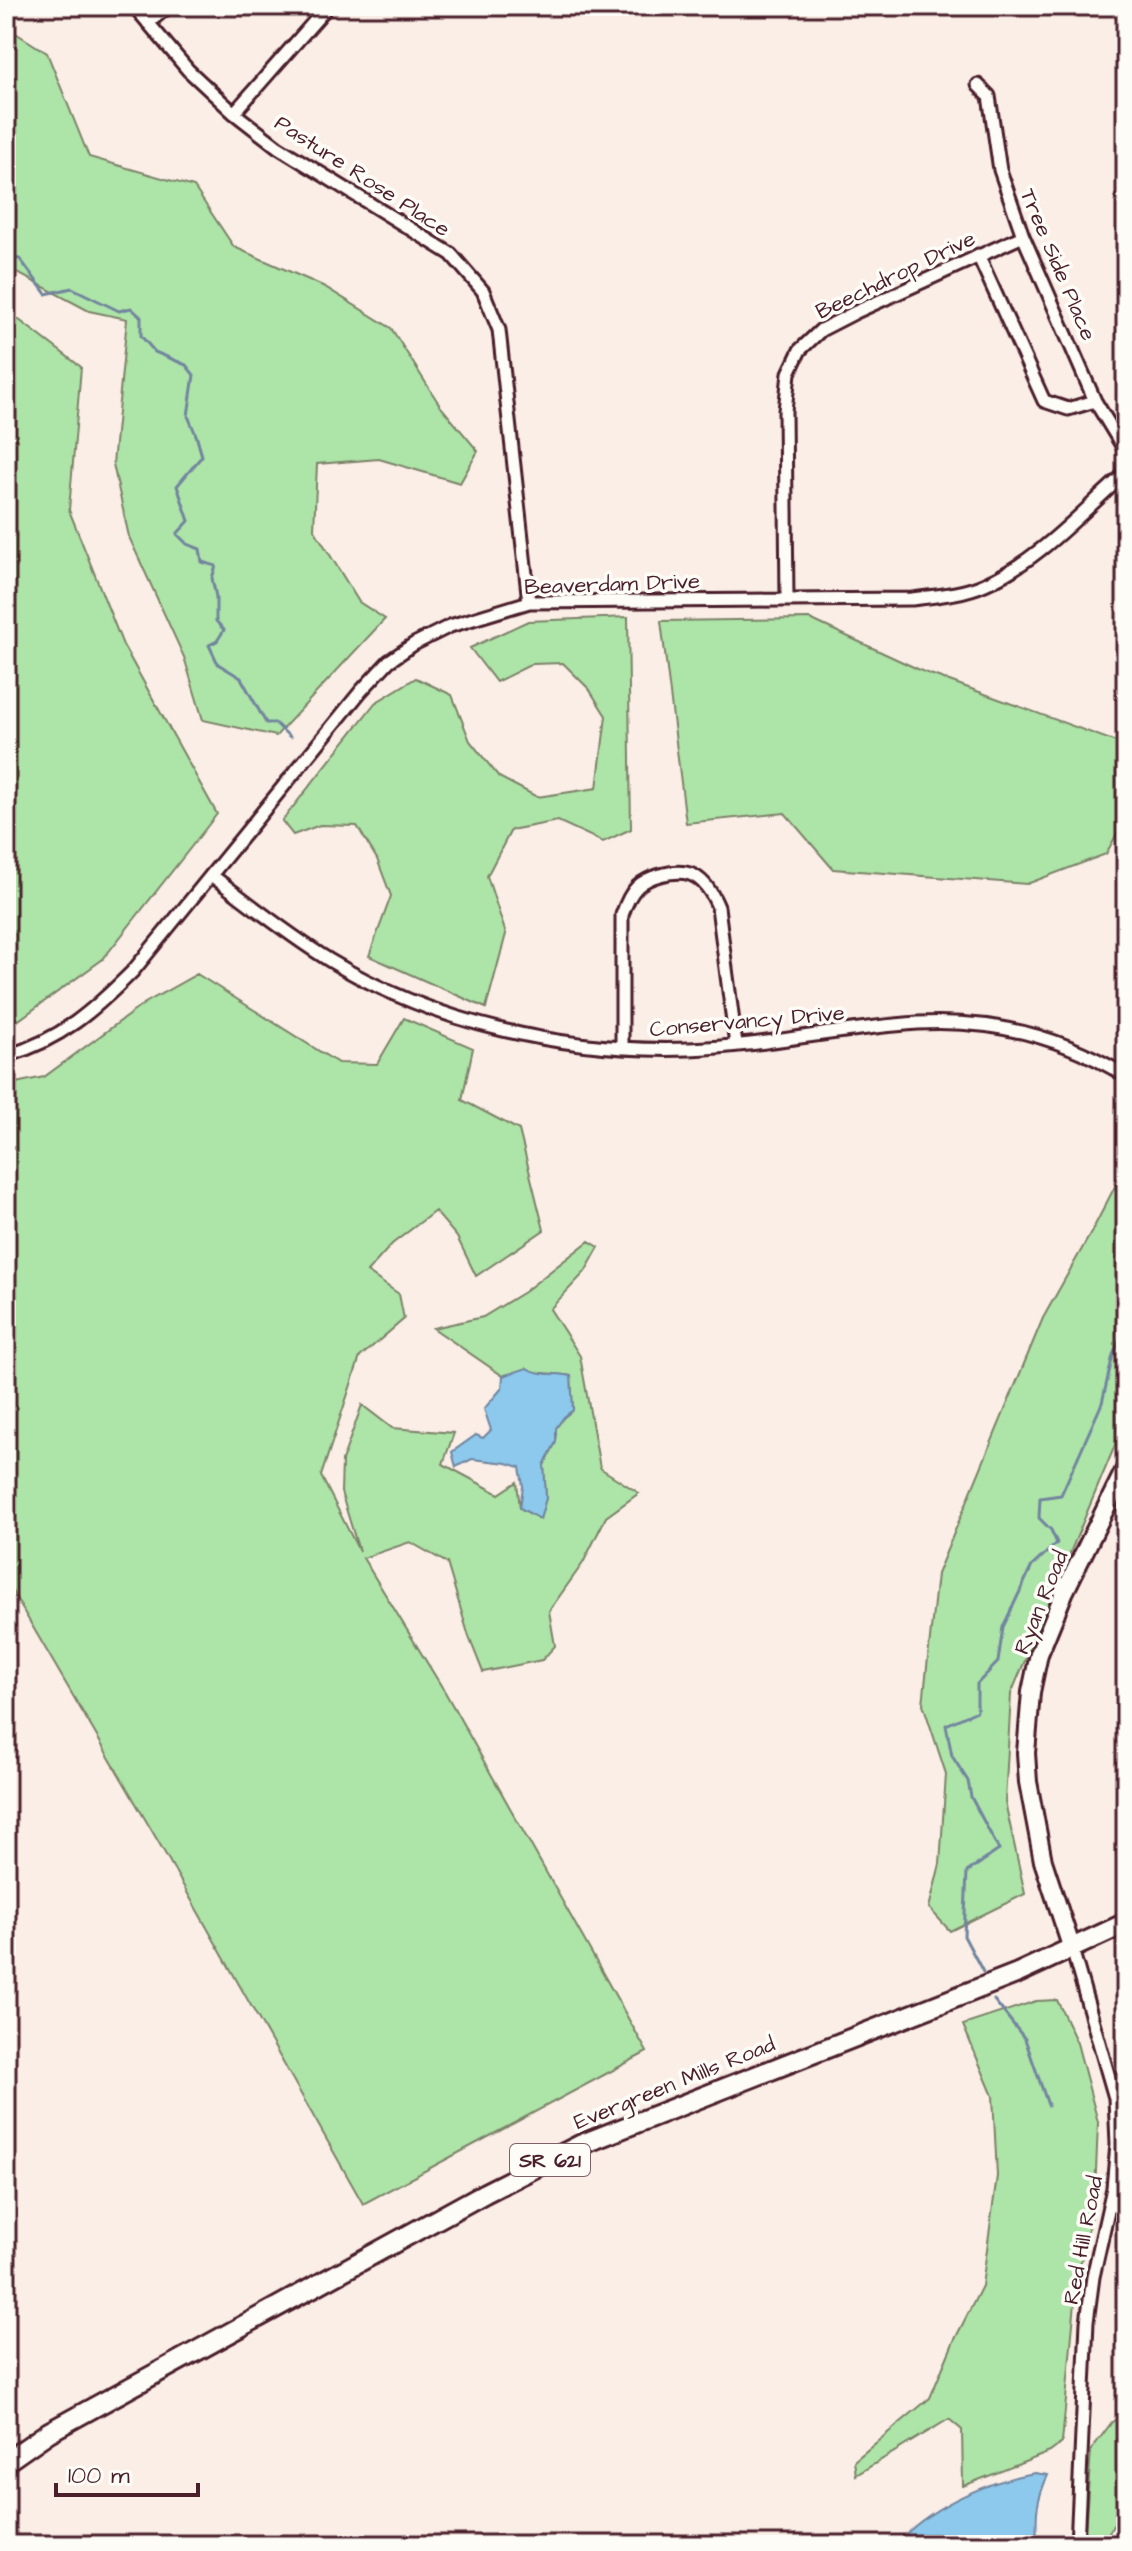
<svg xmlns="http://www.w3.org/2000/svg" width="1132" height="2551" viewBox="0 0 1132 2551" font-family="'Architects Daughter',sans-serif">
	<rect width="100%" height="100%" fill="#faeee6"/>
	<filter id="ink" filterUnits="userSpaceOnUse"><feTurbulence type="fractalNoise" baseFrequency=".0125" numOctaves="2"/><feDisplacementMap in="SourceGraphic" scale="16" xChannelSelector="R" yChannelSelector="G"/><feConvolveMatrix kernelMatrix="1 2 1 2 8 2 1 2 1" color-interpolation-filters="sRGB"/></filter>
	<g filter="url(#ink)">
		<path fill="#ade4a7" stroke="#7c8269" stroke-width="2" d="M 6,27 L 47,53 L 89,157 L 194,187 L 234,247 L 325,287 L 391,328 L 441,407 L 478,451 L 460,483 L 379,459 L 317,464 L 314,529 L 359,602 L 385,619 L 276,736 L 203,720 L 184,657 L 129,537 L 113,464 L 127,319 L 89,311 L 6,267 Z
			M 6,310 L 81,367 L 69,510 L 123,645 L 217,814 L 103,959 L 16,1022 L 6,1024 Z
			M 628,617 L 631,829 L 603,842 L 558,821 L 511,830 L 487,876 L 506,934 L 486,1008 L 369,956 L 391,896 L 377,859 L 357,826 L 320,825 L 293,835 L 282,821 L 375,703 L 416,678 L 452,695 L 470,741 L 499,777 L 537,797 L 597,788 L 606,716 L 589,689 L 563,663 L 532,664 L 496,682 L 470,648 L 528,621 Z
			M 810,619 L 922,671 L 1122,744 L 1126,749 L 1126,817 L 1106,854 L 1027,884 L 833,869 L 785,813 L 686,823 L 661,621 Z
			M 197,974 L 338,1063 L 377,1064 L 404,1018 L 473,1048 L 462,1100 L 519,1130 L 544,1230 L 476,1276 L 457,1237 L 435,1211 L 392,1244 L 367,1272 L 399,1294 L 404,1319 L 360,1357 L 321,1476 L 359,1551 L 341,1492 L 342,1461 L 362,1405 L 392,1428 L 454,1433 L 443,1464 L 499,1494 L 517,1482 L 520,1508 L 540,1519 L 546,1498 L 544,1465 L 556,1442 L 556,1428 L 564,1417 L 573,1410 L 571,1376 C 556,1373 515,1370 503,1376 L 433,1328 L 483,1317 L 524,1292 L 589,1241 L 599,1247 L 585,1272 L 550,1309 L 580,1356 L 600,1468 L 639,1493 L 606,1517 L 583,1563 L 549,1611 L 555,1646 L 542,1660 L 483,1672 L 469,1637 L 447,1563 L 410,1542 L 363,1558 L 445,1692 L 647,2052 L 363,2204 L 162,1848 L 6,1581 L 6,1085 L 44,1077 L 145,1003 Z
			M 1126,1165 L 1126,1419 L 1011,1694 L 1005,1802 L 1025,1894 L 950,1931 L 929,1908 L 940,1864 L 946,1774 L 923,1704 L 937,1574 L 1043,1318 L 1092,1231 Z
			M 1057,2000 L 1077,2043 L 1098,2122 L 1095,2196 L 1077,2280 L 1062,2443 L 1050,2452 L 963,2486 L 962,2430 L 949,2419 L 856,2475 L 854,2461 L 930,2398 L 953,2343 L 982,2286 L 997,2176 L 993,2096 L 963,2025 L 1036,2001 Z
			M 6,2234 L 17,2276 L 6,2288 Z
			M 1126,2413 L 1126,2502 L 1102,2545 L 1084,2545 L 1091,2450 L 1112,2422 Z"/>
		<path fill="#8cc9ec" stroke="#72859f" stroke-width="2" d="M 527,1368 C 543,1377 554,1372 571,1376 L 573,1410 L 564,1417 L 556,1428 L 556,1442 L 544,1465 L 546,1498 L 540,1519 L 520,1508 L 523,1486 L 520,1467 L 507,1463 L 472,1459 L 456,1467 L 452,1452 L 476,1435 L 483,1438 L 491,1430 L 484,1409 L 502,1388 L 503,1376 Z
			M 1035,2473 L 1048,2475 C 1035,2503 1036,2516 1037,2545 L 906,2545 L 904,2536 C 936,2504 991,2480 1035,2473 Z"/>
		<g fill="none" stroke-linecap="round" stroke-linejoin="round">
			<path stroke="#72859f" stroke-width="3" d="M 6,257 L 20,259 L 46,294 L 72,288 L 119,311 L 131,308 L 141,317 L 141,336 L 155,352 L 186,365 L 194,375 L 188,416 L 196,435 L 202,456 L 177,486 L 189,521 L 177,534 L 187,544 L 200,549 L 202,562 L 216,566 L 212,578 L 216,597 L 216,621 L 224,630 L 217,641 L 209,645 L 218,664 L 241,678 L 266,723 L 275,723 L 290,737
				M 983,1972 L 964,1936 L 967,1872 L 999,1850 L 971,1797 L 968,1781 L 952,1756 L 946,1725 L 977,1711 L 977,1684 L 998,1662 L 1003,1627 L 1032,1566 L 1057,1543 L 1051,1530 L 1039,1518 L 1040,1498 L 1061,1495 L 1102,1403 L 1113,1355 L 1126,1327
				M 994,2000 L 1025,2039 L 1048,2105"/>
			<defs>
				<path id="minor" d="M 134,6 L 188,70 L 234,113 L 278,147 L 451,254 L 483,291 L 499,330 L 529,602
					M 148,23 L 169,6
					M 978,85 L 989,96 L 1000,170 L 1023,236 L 1095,401 L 1126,452
					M 234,113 L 328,6
					M 978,255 L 1044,401 L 1068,409 L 1095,401
					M 787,599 L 785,411 L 789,373 L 800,350 L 821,330 L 856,312 L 1023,236
					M 211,875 C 250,904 288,935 329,960 C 434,1024 567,1053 689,1049 C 766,1046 841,1028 918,1023 C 992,1019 1063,1037 1126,1076
					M 622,1048 L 622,915 C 625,906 629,895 637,887 C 648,876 675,869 690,874 C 705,879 713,895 718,907 L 736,1045
					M 6,1056 C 61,1040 94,1010 133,971 L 361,691 L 389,661 L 414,644 L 450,626 L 529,602 L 912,599 C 936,596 963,594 985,584 C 1040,560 1081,512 1126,473
					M 1072,1949 L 1115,2098 L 1117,2144 L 1113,2188 L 1093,2277 L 1087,2322 L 1077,2545"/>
				<path id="secondary" d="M 1072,1949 L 1043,1861 L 1028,1782 L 1026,1753 L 1031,1692 L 1039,1654 L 1064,1593 L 1126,1467"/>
				<path id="primary" d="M 6,2462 L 49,2432 L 485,2193 L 580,2145 L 1018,1973 L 1126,1923"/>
			</defs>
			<use href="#minor" stroke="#4a1f2b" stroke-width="17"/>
			<use href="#secondary" stroke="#4a1f2b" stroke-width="22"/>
			<use href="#primary" stroke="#4a1f2b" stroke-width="24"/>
			<use href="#minor" stroke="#fdfcf7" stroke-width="11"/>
			<use href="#secondary" stroke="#fdfcf7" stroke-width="16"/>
			<use href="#primary" stroke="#fdfcf7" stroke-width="18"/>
		</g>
	</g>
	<g text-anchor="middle" stroke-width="7" stroke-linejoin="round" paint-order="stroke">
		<rect fill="#fdfcf7" stroke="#806168" stroke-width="2" x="510" y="2144" width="80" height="32" rx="6"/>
		<g font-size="20" font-weight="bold" fill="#4a1f2b">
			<text x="550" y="2167">SR 621</text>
		</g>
		<g font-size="22" fill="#4a1f2b" stroke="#fdfcf7">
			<text transform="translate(363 175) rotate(33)" y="8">Pasture Rose Place</text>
			<text transform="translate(1059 264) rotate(67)" y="8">Tree Side Place</text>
			<text transform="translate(895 274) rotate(-26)" y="8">Beechdrop Drive</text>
			<text transform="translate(612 583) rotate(-2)" y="8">Beaverdam Drive</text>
			<text transform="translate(747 1020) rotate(-5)" y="8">Conservancy Drive</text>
			<text transform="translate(1040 1602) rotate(-68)" y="8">Ryan Road</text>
			<text transform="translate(674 2082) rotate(-22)" y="8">Evergreen Mills Road</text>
			<text transform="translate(1082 2240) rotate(-79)" y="8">Red Hill Road</text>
		</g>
	</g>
	<rect width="1132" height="2551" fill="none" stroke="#fdfcf7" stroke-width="32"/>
	<rect x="16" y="16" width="1100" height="2519" fill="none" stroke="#4a1f2b" stroke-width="3" filter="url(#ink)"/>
	<path d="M56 2483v12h142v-12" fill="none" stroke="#4a1f2b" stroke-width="4"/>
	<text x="68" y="2483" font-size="24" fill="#4a1f2b" stroke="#fdfcf7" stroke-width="6" paint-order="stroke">100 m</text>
</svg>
